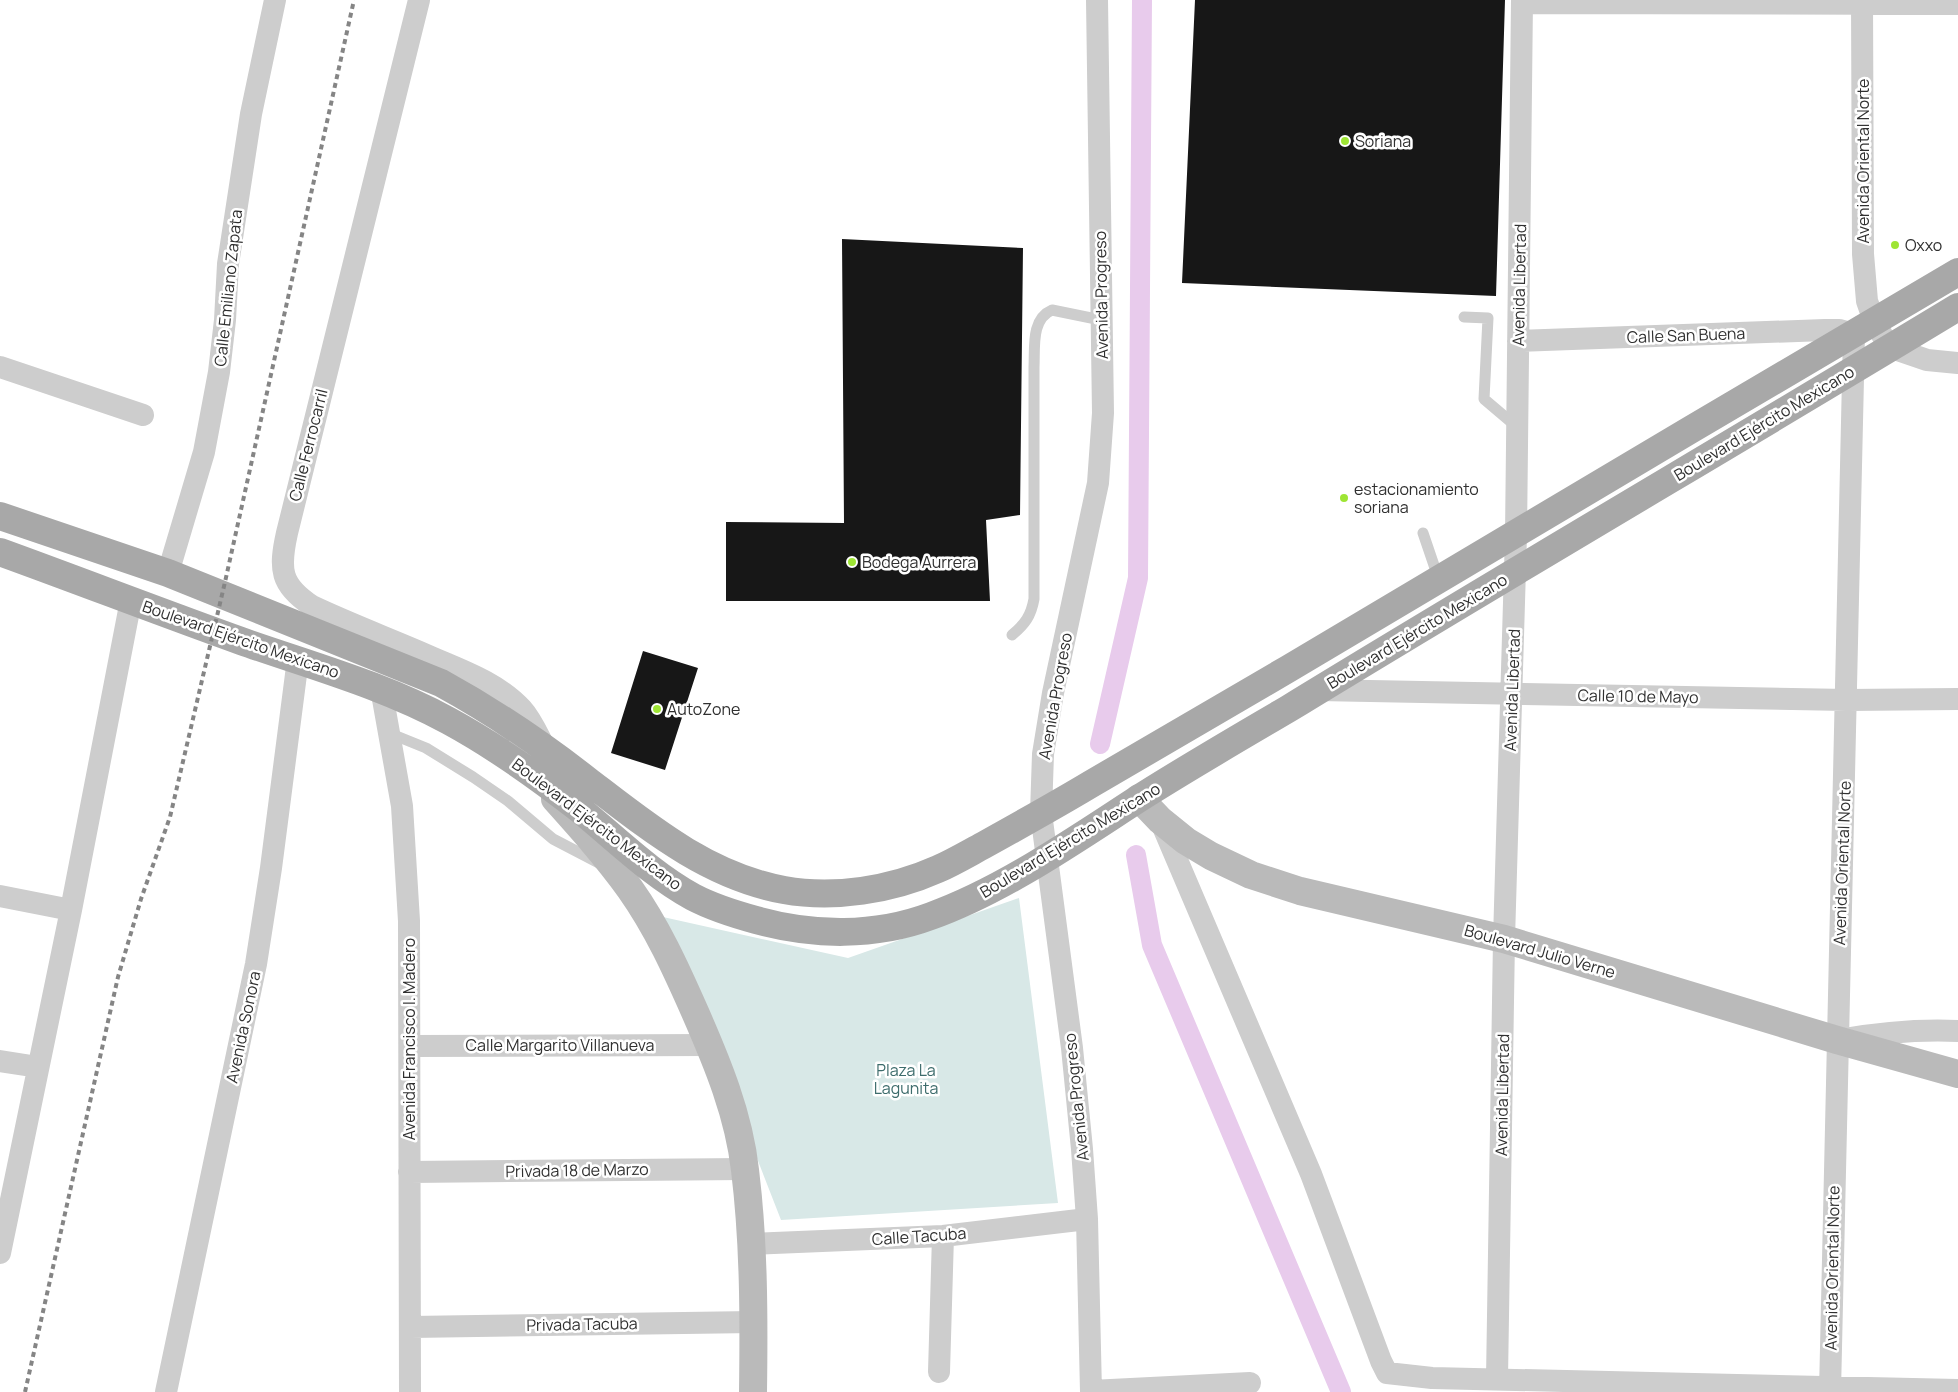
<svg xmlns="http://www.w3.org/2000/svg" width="1958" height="1392" viewBox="0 0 1958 1392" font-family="Manrope,sans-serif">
	<rect width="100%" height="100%" fill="#fff"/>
	<path fill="#d8e8e7" d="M 1019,898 L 1058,1203 L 781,1220 L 663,917 L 848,958 Z"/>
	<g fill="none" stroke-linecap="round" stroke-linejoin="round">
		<path stroke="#e8cbec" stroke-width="20" d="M 1100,744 L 1138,578 L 1142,0
			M 1136,855 L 1152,945 L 1341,1392"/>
	</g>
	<path fill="#171717" d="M 1195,0 L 1505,0 L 1496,296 L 1182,283 Z
		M 842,239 L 1023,248 L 1020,515 L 986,520 L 990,601 L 726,601 L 726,522 L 844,523 Z
		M 643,651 L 698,668 L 665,770 L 611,753 Z"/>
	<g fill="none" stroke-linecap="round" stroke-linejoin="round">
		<path stroke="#cdcdcd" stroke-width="11" d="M 1464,317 L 1488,318 L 1484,399 L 1517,427
			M 1423,533 L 1439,580
			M 1012,635 C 1025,624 1031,616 1034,599 L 1034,367 C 1035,347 1031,319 1052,310 L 1101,320
			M 389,733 L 426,748 L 473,777 L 508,801 L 553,839 L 601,864"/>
		<path stroke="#cdcdcd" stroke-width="22" d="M 419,0 L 287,533 C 279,569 280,585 312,606 C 350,624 390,639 429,656 C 461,670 497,682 522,709 C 532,720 538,735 545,748
			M 1862,0 L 1863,254 L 1867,301 L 1874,321 L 1889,347 L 1927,360 L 1958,363
			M 1522,3 L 1958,4
			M 1518,341 L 1825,330 L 1839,330 L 1854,334 L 1830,1392
			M 0,367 L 143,415
			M 168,573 L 204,452 L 219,372 L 225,320 L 228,264 L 251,114 L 275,0
			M 381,688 L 402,806 L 409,921 L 410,1392
			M 1318,690 L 1847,700 L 1958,699
			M 1160,820 L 1311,1174 L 1381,1361 L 1387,1373 L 1432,1378 L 1958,1390
			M 0,896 L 71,910
			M 1838,1040 C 1878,1033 1917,1029 1958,1031
			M 410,1046 L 709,1045
			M 0,1061 L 38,1067
			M 409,1172 L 745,1169
			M 750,1244 L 943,1236 L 1087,1219
			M 0,1253 L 71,910 L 131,600
			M 411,1327 L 754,1322
			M 939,1372 L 943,1236
			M 1497,1379 L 1504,939 L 1516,535 L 1522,0
			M 1091,1391 L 1250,1383
			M 166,1392 L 256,964 L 271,868 L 298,659
			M 1091,1392 L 1087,1219 L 1082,1149 L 1072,1048 L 1041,813 L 1043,754 L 1053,693 L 1098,483 L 1103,413 L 1097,0"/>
		<path stroke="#bababa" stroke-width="28" d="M 1139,798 L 1160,820 L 1186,841 L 1211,856 L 1251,875 L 1300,891 L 1504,939 L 1837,1040 L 1958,1074
			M 555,799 C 581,828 607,857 630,889 C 657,927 676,969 695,1012 C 717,1062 739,1115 745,1170 C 754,1243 754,1318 753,1392"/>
		<path stroke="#a8a8a8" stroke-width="28" d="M 0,516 L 168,573 L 441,683 C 492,711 541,744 587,780 C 647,826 707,876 784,890 C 834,899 891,890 938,869 C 954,862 969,853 984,845 C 1020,825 1056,805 1091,784 C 1156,746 1222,708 1288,669 C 1511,537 1734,403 1958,272
			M 0,552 C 80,581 160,612 241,641 C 312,666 383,685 449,721 C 495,746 537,776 578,808 C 615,838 651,874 693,897 C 712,907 734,914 756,920 C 813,936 875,937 931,916 C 1001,891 1072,842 1135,801 C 1185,769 1237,739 1288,709 C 1510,573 1735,442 1958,307"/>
		<path stroke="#858585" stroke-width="4" stroke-dasharray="5 4" stroke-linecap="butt" d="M 25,1392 L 118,977 L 141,899 L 170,817 L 225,582 L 354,0"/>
	</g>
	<g fill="#9ee534" stroke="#fff" stroke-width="2">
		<circle cx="1345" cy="141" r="5"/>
		<circle cx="1895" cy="245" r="5"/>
		<circle cx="1344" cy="498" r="5"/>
		<circle cx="852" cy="562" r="5"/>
		<circle cx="657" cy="709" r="5"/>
	</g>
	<g text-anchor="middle" stroke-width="5" stroke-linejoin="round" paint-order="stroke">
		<g font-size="16" fill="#303030" stroke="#fff" text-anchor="start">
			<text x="1355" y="147">Soriana</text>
			<text x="1905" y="251">Oxxo</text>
			<text x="1354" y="495">estacionamiento<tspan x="1354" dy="18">soriana</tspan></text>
			<text x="862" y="568">Bodega Aurrera</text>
			<text x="667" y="715">AutoZone</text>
		</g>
		<g font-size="16" fill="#303030" stroke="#fff">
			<text transform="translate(1863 161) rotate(-90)" y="6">Avenida Oriental Norte</text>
			<text transform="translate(1519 285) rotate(-89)" y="6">Avenida Libertad</text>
			<text transform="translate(228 288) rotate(-84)" y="6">Calle Emiliano Zapata</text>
			<text transform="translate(1101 295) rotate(-91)" y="6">Avenida Progreso</text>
			<text transform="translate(1686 335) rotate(-2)" y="6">Calle San Buena</text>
			<text transform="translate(1764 423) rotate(-31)" y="6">Boulevard Ejército Mexicano</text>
			<text transform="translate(308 445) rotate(-76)" y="6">Calle Ferrocarril</text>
			<text transform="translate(1417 631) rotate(-31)" y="6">Boulevard Ejército Mexicano</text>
			<text transform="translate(241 639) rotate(19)" y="6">Boulevard Ejército Mexicano</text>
			<text transform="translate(1512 690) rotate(-88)" y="6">Avenida Libertad</text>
			<text transform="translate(1055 696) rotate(-80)" y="6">Avenida Progreso</text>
			<text transform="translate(1638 696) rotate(1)" y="6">Calle 10 de Mayo</text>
			<text transform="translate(597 824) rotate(37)" y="6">Boulevard Ejército Mexicano</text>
			<text transform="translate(1070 840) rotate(-31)" y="6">Boulevard Ejército Mexicano</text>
			<text transform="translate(1842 863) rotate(-88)" y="6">Avenida Oriental Norte</text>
			<text transform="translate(1540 951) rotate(16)" y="6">Boulevard Julio Verne</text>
			<text transform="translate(243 1027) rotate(-78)" y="6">Avenida Sonora</text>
			<text transform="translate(409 1039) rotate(-90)" y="6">Avenida Francisco I. Madero</text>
			<text x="560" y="1051">Calle Margarito Villanueva</text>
			<text transform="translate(1502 1095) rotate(-89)" y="6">Avenida Libertad</text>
			<text transform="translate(1076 1097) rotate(-96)" y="6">Avenida Progreso</text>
			<text transform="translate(577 1170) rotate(-1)" y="6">Privada 18 de Marzo</text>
			<text transform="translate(919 1236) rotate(-4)" y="6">Calle Tacuba</text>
			<text transform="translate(1832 1268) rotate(-89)" y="6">Avenida Oriental Norte</text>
			<text transform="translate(582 1324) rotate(-1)" y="6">Privada Tacuba</text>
		</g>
		<g font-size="16" fill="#3d6c6c" stroke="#fff">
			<text x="906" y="1076">Plaza La<tspan x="906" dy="18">Lagunita</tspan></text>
		</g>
	</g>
</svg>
